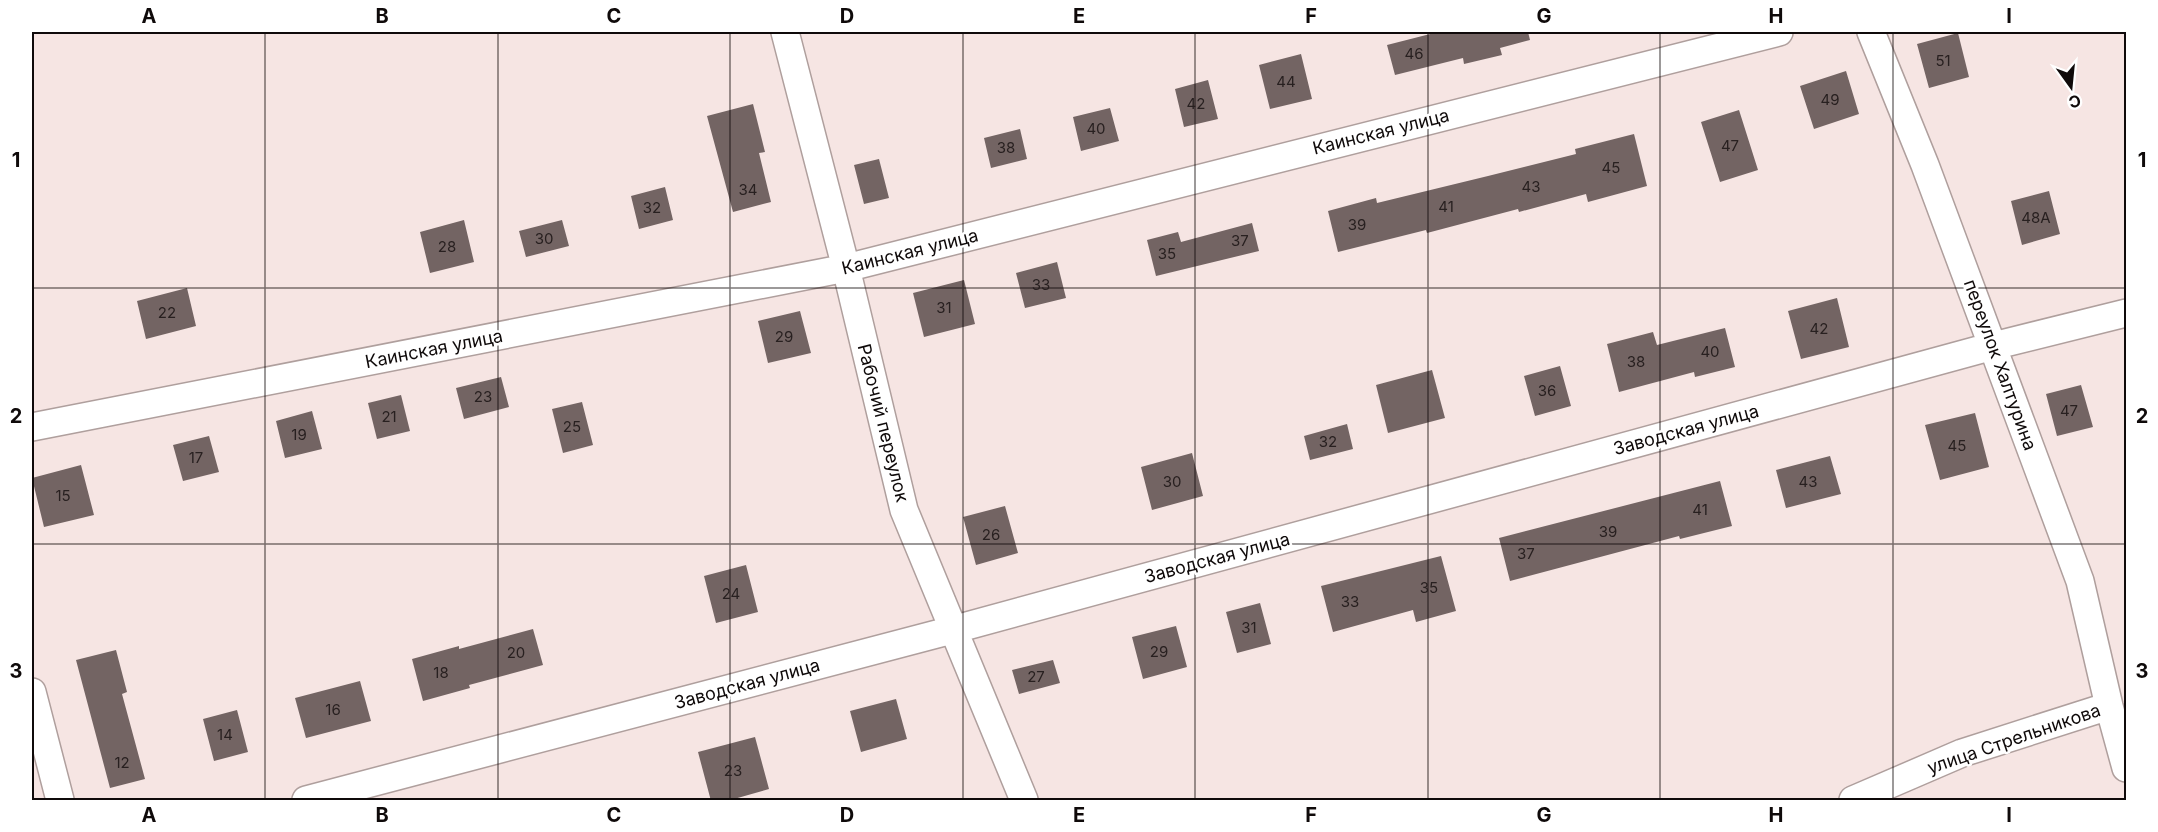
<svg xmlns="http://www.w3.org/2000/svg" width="2158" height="832" viewBox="0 0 2158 832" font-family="Inter,sans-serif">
	<rect width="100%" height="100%" fill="#f6e5e3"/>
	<path fill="#736463" d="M 1438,32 L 1528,32 L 1530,40 L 1500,48 L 1502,55 L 1464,64 L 1463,58 L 1395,75 L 1387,45 Z
		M 1958,33 L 1969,77 L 1929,88 L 1917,44 Z
		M 1301,54 L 1312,99 L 1270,109 L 1259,65 Z
		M 1846,71 L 1859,114 L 1814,129 L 1800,86 Z
		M 1208,80 L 1218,119 L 1184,127 L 1175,89 Z
		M 753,104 L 765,152 L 759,153 L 771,202 L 733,212 L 707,116 Z
		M 1110,108 L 1119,141 L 1081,151 L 1073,117 Z
		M 1739,110 L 1758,170 L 1720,182 L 1701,122 Z
		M 1020,129 L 1027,159 L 991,168 L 984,138 Z
		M 1634,134 L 1647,186 L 1588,202 L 1586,194 L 1519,212 L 1518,209 L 1427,233 L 1426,230 L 1338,252 L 1328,211 L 1376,198 L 1377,203 L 1488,176 L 1576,154 L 1575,149 Z
		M 879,159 L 889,198 L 864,204 L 854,165 Z
		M 665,187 L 673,220 L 639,229 L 631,196 Z
		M 2049,191 L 2060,234 L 2022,245 L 2011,201 Z
		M 464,220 L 474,262 L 430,273 L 420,232 Z
		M 562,220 L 569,246 L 526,257 L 519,231 Z
		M 1252,223 L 1259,251 L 1156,276 L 1147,240 L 1178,232 L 1181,242 Z
		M 1057,262 L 1066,298 L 1025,308 L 1016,273 Z
		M 964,280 L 975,324 L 924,337 L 913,293 Z
		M 187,288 L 196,326 L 146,339 L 137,301 Z
		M 1837,298 L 1849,347 L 1801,359 L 1788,311 Z
		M 800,311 L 811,353 L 768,363 L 758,321 Z
		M 1725,328 L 1735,367 L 1695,377 L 1694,372 L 1619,392 L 1607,344 L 1653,332 L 1657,345 Z
		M 1560,366 L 1571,406 L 1535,416 L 1524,376 Z
		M 1432,370 L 1445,418 L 1388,433 L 1376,385 Z
		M 501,377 L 509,407 L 464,419 L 456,388 Z
		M 2081,385 L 2093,427 L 2057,436 L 2046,394 Z
		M 401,395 L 410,431 L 377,439 L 368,403 Z
		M 582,402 L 593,445 L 563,453 L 552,409 Z
		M 312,411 L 322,449 L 285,458 L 276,421 Z
		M 1975,413 L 1989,467 L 1940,480 L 1925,425 Z
		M 1347,424 L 1353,449 L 1310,460 L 1304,436 Z
		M 209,436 L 219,472 L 183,481 L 173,445 Z
		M 1192,453 L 1203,496 L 1152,510 L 1141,467 Z
		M 1830,456 L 1841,494 L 1786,508 L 1776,470 Z
		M 81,465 L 94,515 L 44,527 L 32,478 Z
		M 1720,481 L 1732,526 L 1680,539 L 1679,536 L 1510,581 L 1499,538 Z
		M 1005,506 L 1018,553 L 976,565 L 963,517 Z
		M 1441,556 L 1456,611 L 1416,622 L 1413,610 L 1333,632 L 1321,586 Z
		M 746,565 L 758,612 L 716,623 L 704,576 Z
		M 1260,603 L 1271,644 L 1237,653 L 1226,612 Z
		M 1176,626 L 1187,667 L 1143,679 L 1132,637 Z
		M 533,629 L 543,665 L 469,685 L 470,688 L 423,701 L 412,659 L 459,646 L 459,649 Z
		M 116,650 L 127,692 L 122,694 L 145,779 L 110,788 L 76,660 Z
		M 1053,660 L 1060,683 L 1019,694 L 1012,670 Z
		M 360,681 L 371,721 L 306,738 L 295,698 Z
		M 896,699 L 907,739 L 861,752 L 850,711 Z
		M 237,710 L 248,752 L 214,761 L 203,719 Z
		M 755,737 L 769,789 L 727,801 L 711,801 L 698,752 Z"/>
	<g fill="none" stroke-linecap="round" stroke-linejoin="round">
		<defs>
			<path id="minor" d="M 785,32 L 846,268 L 904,510 L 1024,800
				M 1871,32 L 1925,165 L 2080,581 L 2109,706 L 2126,768
				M 32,427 L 846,268 L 1779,32
				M 32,692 L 60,800
				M 306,800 L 952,630 L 1993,346 L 2126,313
				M 1853,800 L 1962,753 L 2109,706"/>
		</defs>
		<use href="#minor" stroke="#af9f9d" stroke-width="30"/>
		<use href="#minor" stroke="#fff" stroke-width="27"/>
	</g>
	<path fill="none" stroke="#0f0a0a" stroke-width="1.5" stroke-opacity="0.55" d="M 265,32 L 265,800M 498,32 L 498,800M 730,32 L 730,800M 963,32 L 963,800M 1195,32 L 1195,800M 1428,32 L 1428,800M 1660,32 L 1660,800M 1893,32 L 1893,800M 32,288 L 2126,288M 32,544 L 2126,544"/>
	<g text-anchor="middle" stroke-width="5" stroke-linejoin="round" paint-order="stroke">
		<g font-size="15" fill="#282020">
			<text x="1414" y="59">46</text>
			<text x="1943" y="66">51</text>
			<text x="1286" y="87">44</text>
			<text x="1830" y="105">49</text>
			<text x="1196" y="109">42</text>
			<text x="1096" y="134">40</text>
			<text x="1730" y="151">47</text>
			<text x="1006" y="153">38</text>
			<text x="1611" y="173">45</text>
			<text x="1531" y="192">43</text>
			<text x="748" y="195">34</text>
			<text x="1446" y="212">41</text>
			<text x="652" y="213">32</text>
			<text x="2036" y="223">48А</text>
			<text x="1357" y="230">39</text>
			<text x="544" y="244">30</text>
			<text x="1240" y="246">37</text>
			<text x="447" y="252">28</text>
			<text x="1167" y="259">35</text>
			<text x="1041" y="290">33</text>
			<text x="944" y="313">31</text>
			<text x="167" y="318">22</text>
			<text x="1819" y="334">42</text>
			<text x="784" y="342">29</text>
			<text x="1710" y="357">40</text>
			<text x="1636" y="367">38</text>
			<text x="1547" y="396">36</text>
			<text x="483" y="402">23</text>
			<text x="2069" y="416">47</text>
			<text x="389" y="422">21</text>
			<text x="572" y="432">25</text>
			<text x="299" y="440">19</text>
			<text x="1328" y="447">32</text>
			<text x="1957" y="451">45</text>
			<text x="196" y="463">17</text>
			<text x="1172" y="487">30</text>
			<text x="1808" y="487">43</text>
			<text x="63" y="501">15</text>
			<text x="1700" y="515">41</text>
			<text x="1608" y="537">39</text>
			<text x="991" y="540">26</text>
			<text x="1526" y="559">37</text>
			<text x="1429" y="593">35</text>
			<text x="731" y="599">24</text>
			<text x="1350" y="607">33</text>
			<text x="1249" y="633">31</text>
			<text x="1159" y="657">29</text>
			<text x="516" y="658">20</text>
			<text x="441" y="678">18</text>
			<text x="1036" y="682">27</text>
			<text x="333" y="715">16</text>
			<text x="225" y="740">14</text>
			<text x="122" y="768">12</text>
			<text x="733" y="776">23</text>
		</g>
		<g font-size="18" fill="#0f0a0a" stroke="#fff">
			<text transform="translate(1381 132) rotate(-14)" y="6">Каинская улица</text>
			<text transform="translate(910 252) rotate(-14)" y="6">Каинская улица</text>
			<text transform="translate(434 349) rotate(-11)" y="6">Каинская улица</text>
			<text transform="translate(2000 365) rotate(70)" y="6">переулок Халтурина</text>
			<text transform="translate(883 423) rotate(76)" y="6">Рабочий переулок</text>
			<text transform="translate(1686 430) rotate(-15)" y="6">Заводская улица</text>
			<text transform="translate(1217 558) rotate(-15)" y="6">Заводская улица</text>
			<text transform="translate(747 684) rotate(-15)" y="6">Заводская улица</text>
			<text transform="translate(2014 739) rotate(-19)" y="6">улица Стрельникова</text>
		</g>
	</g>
	<rect width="2158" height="832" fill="none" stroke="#ffffff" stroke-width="66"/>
	<g transform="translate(2071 87) rotate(165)" stroke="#ffffff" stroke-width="4.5" paint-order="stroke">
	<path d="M0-4.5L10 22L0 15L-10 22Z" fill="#0f0a0a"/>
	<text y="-9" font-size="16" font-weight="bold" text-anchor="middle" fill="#0f0a0a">С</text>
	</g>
	<rect x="33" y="33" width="2092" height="766" fill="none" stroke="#0f0a0a" stroke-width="2"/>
	<g font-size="20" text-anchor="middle" font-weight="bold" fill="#0f0a0a">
		<text x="149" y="23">A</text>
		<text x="382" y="23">B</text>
		<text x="614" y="23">C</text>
		<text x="847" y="23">D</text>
		<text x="1079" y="23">E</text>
		<text x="1311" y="23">F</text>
		<text x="1544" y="23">G</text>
		<text x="1776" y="23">H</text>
		<text x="2009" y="23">I</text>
		<text x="16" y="167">1</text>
		<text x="2142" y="167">1</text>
		<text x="16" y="423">2</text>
		<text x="2142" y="423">2</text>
		<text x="16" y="678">3</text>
		<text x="2142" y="678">3</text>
		<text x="149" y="822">A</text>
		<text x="382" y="822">B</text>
		<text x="614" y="822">C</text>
		<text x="847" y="822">D</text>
		<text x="1079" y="822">E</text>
		<text x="1311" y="822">F</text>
		<text x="1544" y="822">G</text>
		<text x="1776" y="822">H</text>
		<text x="2009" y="822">I</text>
	</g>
</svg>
